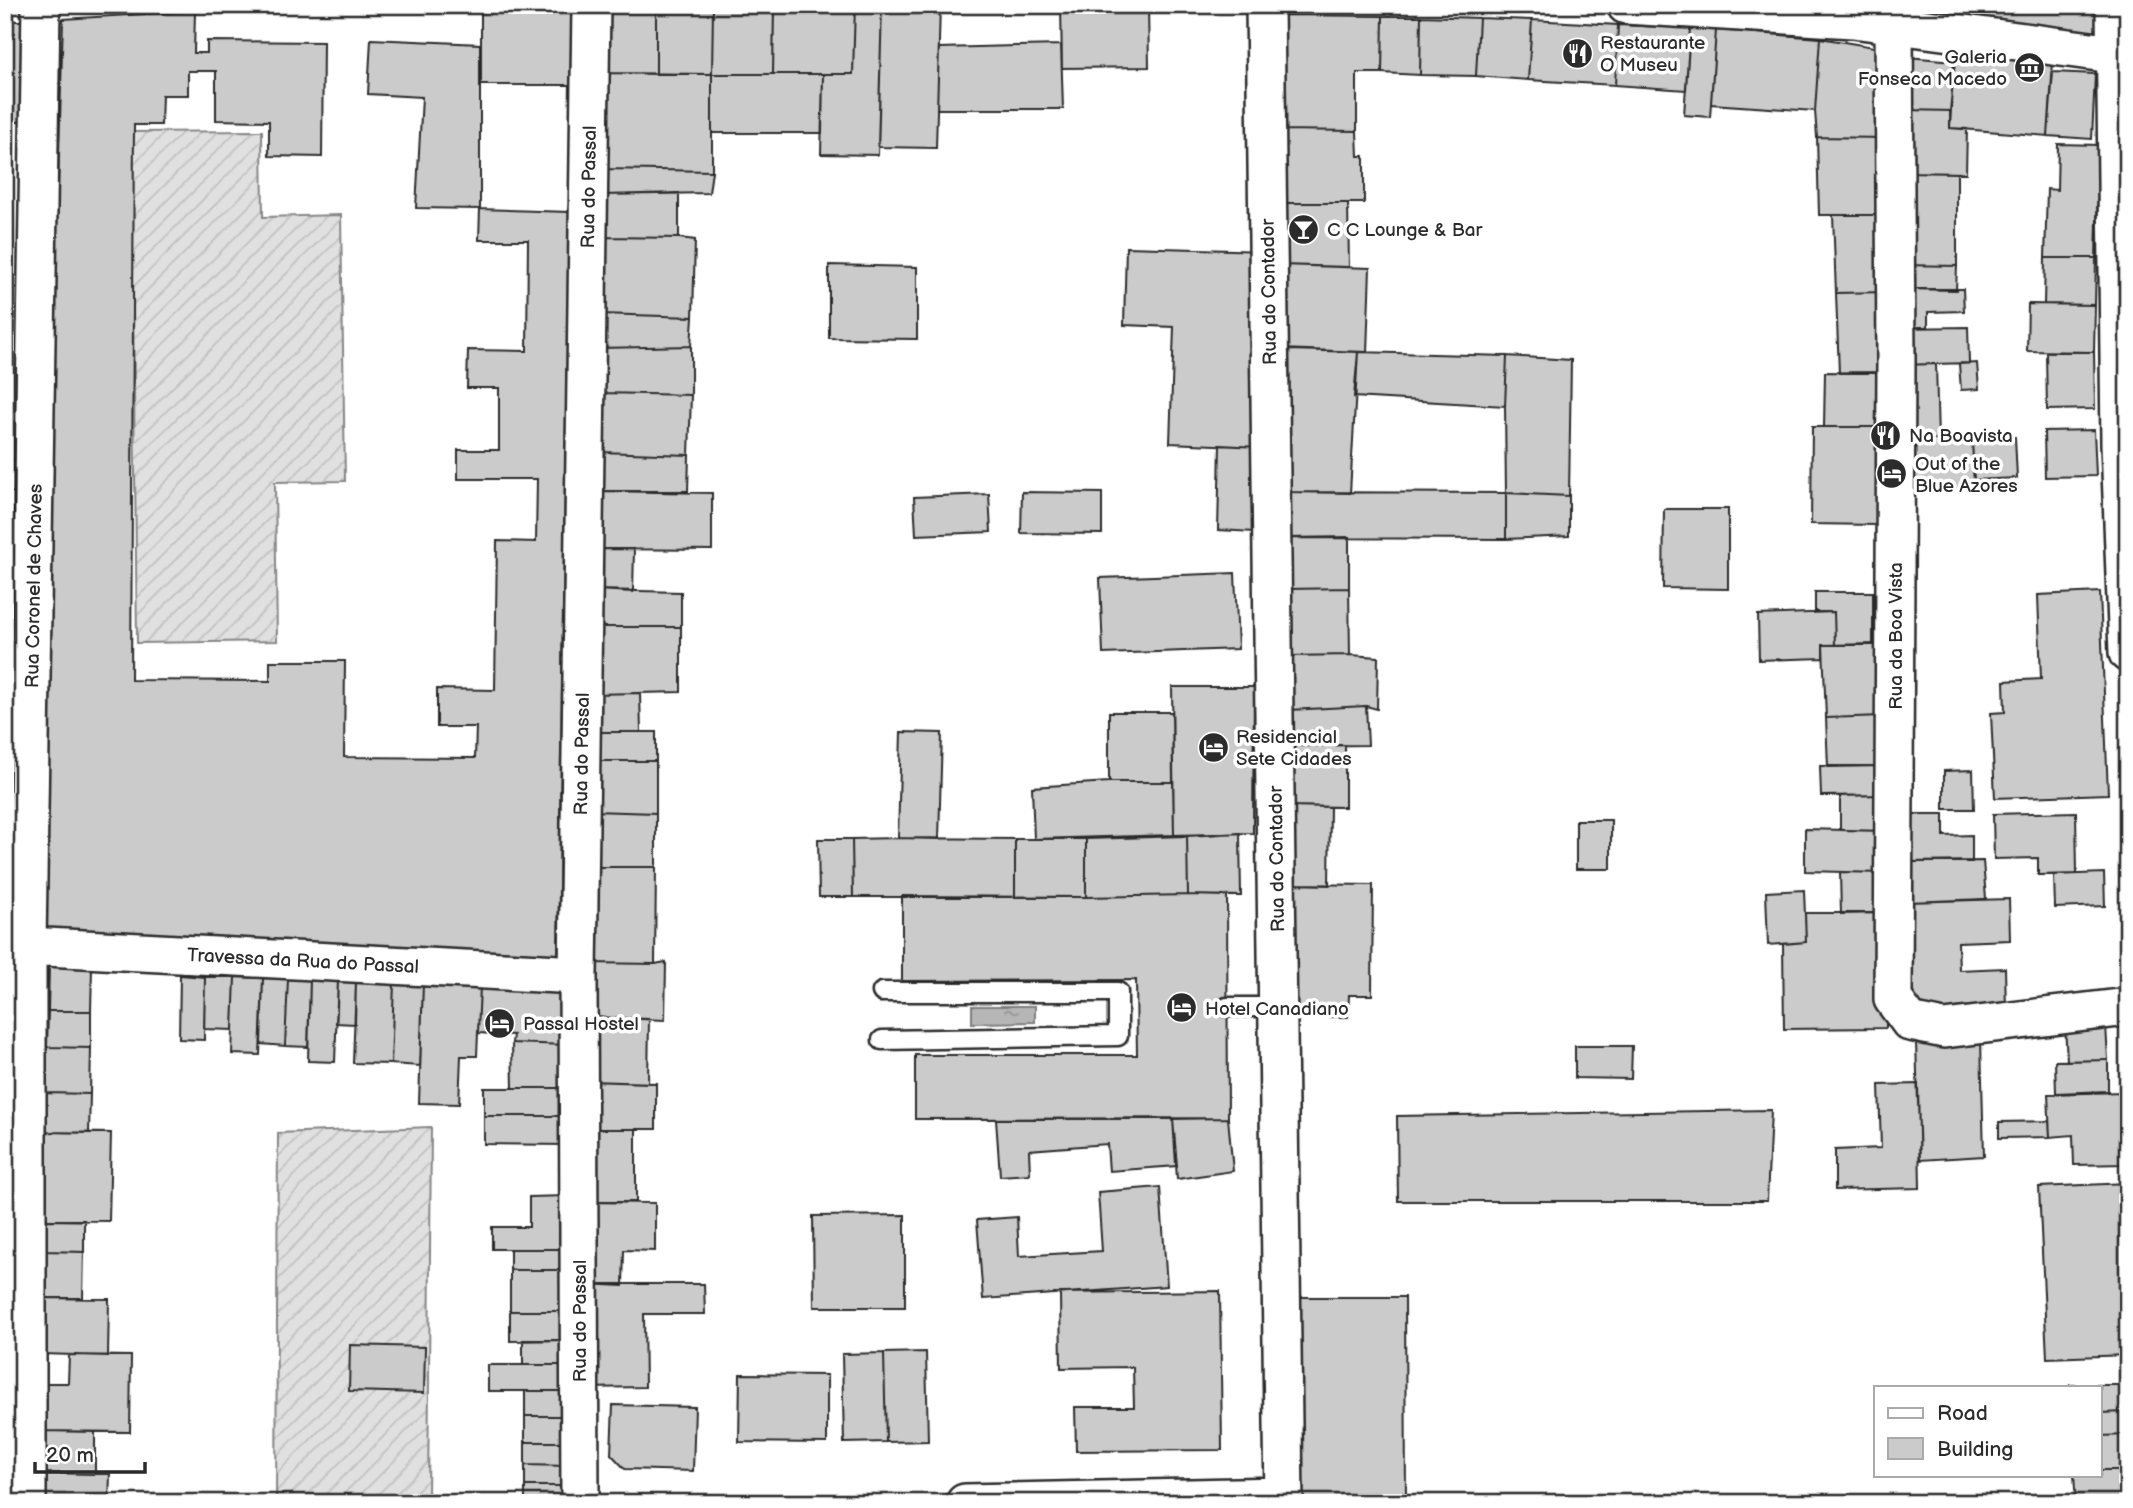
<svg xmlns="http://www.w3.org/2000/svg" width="2133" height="1508" viewBox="0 0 2133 1508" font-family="'Balsamiq Sans',sans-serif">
	<defs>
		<pattern id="garden-furrows" width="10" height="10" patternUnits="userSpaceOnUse" patternTransform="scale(1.75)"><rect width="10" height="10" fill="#e0e0e0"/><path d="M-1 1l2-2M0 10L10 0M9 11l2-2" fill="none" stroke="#c0c0c0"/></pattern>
		<pattern id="water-ripples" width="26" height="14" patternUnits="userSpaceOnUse" patternTransform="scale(1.75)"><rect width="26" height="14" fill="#b6b6b6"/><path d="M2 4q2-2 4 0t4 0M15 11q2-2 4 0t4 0" fill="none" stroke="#949494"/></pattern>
	</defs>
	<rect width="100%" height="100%" fill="#fff"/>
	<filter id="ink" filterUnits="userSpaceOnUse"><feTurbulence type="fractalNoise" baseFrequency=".0143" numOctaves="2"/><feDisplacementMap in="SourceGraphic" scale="14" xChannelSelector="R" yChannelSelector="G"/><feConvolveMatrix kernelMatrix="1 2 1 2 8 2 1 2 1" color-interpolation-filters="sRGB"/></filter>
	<g filter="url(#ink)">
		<path fill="url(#garden-furrows)" stroke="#868686" stroke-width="2" d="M 262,131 L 263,217 L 341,215 L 345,481 L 275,482 L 277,641 L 137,643 L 131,132 Z
			M 431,1127 L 428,1503 L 276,1503 L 278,1133 Z"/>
		<path fill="url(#water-ripples)" stroke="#7e7e7e" stroke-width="2" d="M 972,1006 L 1035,1006 L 1035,1022 L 972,1023 Z"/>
		<path fill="#cbcbcb" stroke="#2b2b2b" stroke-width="2" d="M 481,5 L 580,5 L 580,85 L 481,85 Z
			M 605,5 L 656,5 L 656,74 L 606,73 Z
			M 774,5 L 855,5 L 853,74 L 773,74 Z
			M 855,5 L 882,5 L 878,155 L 821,154 L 823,74 L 853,74 Z
			M 882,5 L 940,5 L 936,148 L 878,147 Z
			M 1061,5 L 1148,5 L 1149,67 L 1062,68 Z
			M 1894,5 L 2105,5 L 2107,44 L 1893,12 Z
			M 713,8 L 712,74 L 656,74 L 656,9 Z
			M 713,8 L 774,8 L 773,74 L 712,74 Z
			M 195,11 L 194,53 L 207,53 L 207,41 L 323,42 L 322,157 L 269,156 L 269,121 L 216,120 L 216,71 L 188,71 L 188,95 L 162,95 L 161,125 L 134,125 L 131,680 L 270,681 L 270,661 L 345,661 L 344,757 L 475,758 L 476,727 L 437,727 L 437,689 L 495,690 L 497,541 L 536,542 L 537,479 L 458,479 L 458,450 L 499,450 L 499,388 L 467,388 L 468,350 L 527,351 L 528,240 L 479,240 L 480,209 L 569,212 L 558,958 L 36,935 L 63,19 Z
			M 1281,15 L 1383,16 L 1382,73 L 1357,73 L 1357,131 L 1280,130 Z
			M 1383,16 L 1421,16 L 1420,75 L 1382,73 Z
			M 1421,16 L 1479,18 L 1476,76 L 1420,75 Z
			M 1479,18 L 1532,20 L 1528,80 L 1476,76 Z
			M 1532,20 L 1618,25 L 1615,85 L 1528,80 Z
			M 5,21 L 33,21 L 33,122 L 5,122 Z
			M 1618,25 L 1690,28 L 1686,90 L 1615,85 Z
			M 1690,28 L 1716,30 L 1710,117 L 1684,115 Z
			M 1716,30 L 1820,38 L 1815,111 L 1711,104 Z
			M 1820,38 L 1886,49 L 1885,138 L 1817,137 L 1815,111 Z
			M 371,39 L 480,44 L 480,209 L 416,208 L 422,97 L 368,94 Z
			M 1061,45 L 1063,109 L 937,109 L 939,48 Z
			M 1954,55 L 2053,62 L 2048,136 L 1950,128 Z
			M 1906,57 L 1955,61 L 1950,111 L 1906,110 Z
			M 2053,72 L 2095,74 L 2092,139 L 2048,136 Z
			M 606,73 L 712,74 L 712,171 L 604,169 Z
			M 712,74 L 823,74 L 822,133 L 712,133 Z
			M 1906,110 L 1950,111 L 1950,128 L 1967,129 L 1966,173 L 1904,172 Z
			M 1280,130 L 1357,131 L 1358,156 L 1364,156 L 1364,203 L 1279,203 Z
			M 1817,137 L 1885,138 L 1887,215 L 1819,215 Z
			M 2058,144 L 2099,145 L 2096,258 L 2045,258 L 2047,189 L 2057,190 Z
			M 604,169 L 712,171 L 709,193 L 603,195 Z
			M 1904,172 L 1957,173 L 1957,266 L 1901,265 Z
			M 679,193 L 679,238 L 604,237 L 603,195 Z
			M 1279,203 L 1348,203 L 1349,267 L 1280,265 Z
			M 1833,215 L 1887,215 L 1888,292 L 1836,293 Z
			M 604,237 L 679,238 L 695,240 L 693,317 L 601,314 Z
			M 1126,247 L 1267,251 L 1260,447 L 1170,443 L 1174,327 L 1124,325 Z
			M 2045,258 L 2096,258 L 2095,305 L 2044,304 Z
			M 829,265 L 917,267 L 917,339 L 829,338 Z
			M 1280,265 L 1370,268 L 1367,352 L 1278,349 Z
			M 1901,265 L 1957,266 L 1956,290 L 1901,289 Z
			M 5,287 L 29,288 L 27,355 L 5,354 Z
			M 1901,289 L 1963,289 L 1964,311 L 1928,312 L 1928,327 L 1900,328 Z
			M 1888,292 L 1889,372 L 1839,373 L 1836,293 Z
			M 2028,304 L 2095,305 L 2094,352 L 2027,351 Z
			M 601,314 L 693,317 L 691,346 L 600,348 Z
			M 1968,327 L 1969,363 L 1899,365 L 1900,328 Z
			M 691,346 L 691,395 L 602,393 L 600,348 Z
			M 1289,350 L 1358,352 L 1350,493 L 1287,492 Z
			M 1358,352 L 1507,356 L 1505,406 L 1354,397 Z
			M 2046,352 L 2094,352 L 2095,409 L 2047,410 Z
			M 5,354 L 27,355 L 26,406 L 5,405 Z
			M 1507,356 L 1571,360 L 1569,496 L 1506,493 L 1505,406 Z
			M 1977,363 L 1979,389 L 1961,390 L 1959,364 Z
			M 1936,364 L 1938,440 L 1902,441 L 1899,365 Z
			M 1825,372 L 1879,373 L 1879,427 L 1824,427 Z
			M 602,393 L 691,395 L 689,455 L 600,452 Z
			M 5,405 L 26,406 L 24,461 L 5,460 Z
			M 1812,427 L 1879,427 L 1876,525 L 1811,524 Z
			M 2094,430 L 2096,476 L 2045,477 L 2044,431 Z
			M 2015,437 L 2017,478 L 1974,480 L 1972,439 Z
			M 1972,439 L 1974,487 L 1903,488 L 1902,441 Z
			M 1220,445 L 1258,447 L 1255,532 L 1218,530 Z
			M 600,452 L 689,455 L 688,491 L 599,491 Z
			M 5,460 L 24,461 L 24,493 L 5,492 Z
			M 599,491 L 712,493 L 712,550 L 598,549 Z
			M 1022,492 L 1102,493 L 1102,534 L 1021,533 Z
			M 1287,492 L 1506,493 L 1506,539 L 1287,538 Z
			M 1506,493 L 1569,496 L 1569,536 L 1506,539 Z
			M 989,494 L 991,532 L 916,535 L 914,497 Z
			M 1664,509 L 1728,509 L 1728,589 L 1663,588 Z
			M 1349,537 L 1349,588 L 1287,589 L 1287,538 Z
			M 598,549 L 634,549 L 633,592 L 596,590 Z
			M 1235,573 L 1238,649 L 1103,654 L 1100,578 Z
			M 5,586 L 22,587 L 21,634 L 5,633 Z
			M 1349,588 L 1350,655 L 1287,656 L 1287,589 Z
			M 596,590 L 681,592 L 681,627 L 594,627 Z
			M 1815,592 L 1873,592 L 1873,645 L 1835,645 L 1834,612 L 1815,612 Z
			M 2100,592 L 2108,794 L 1995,798 L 1991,713 L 2005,712 L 2004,681 L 2041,679 L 2038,595 Z
			M 1834,612 L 1835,645 L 1823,645 L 1823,658 L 1759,660 L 1758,615 Z
			M 594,627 L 681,627 L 681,692 L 594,694 Z
			M 5,633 L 21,634 L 19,658 L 5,657 Z
			M 1880,644 L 1883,716 L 1826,718 L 1823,645 Z
			M 1350,655 L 1378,657 L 1377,709 L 1366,706 L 1289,710 L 1287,656 Z
			M 5,657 L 19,658 L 18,685 L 5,685 Z
			M 5,685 L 18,685 L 17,713 L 5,712 Z
			M 1172,687 L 1254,687 L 1253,833 L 1174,835 Z
			M 640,693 L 641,732 L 594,732 L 594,694 Z
			M 1366,706 L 1368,745 L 1288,746 L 1289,710 Z
			M 5,712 L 17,713 L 16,748 L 5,748 Z
			M 1109,712 L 1172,712 L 1173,782 L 1109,782 Z
			M 1883,716 L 1884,766 L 1828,767 L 1826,718 Z
			M 594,732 L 656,732 L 656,761 L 594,761 Z
			M 901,732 L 942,733 L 939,839 L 898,838 Z
			M 1345,745 L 1345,807 L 1288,806 L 1288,746 Z
			M 5,748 L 16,748 L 14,787 L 5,786 Z
			M 594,761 L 656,761 L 656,813 L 592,811 Z
			M 1820,766 L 1884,766 L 1885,795 L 1821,796 Z
			M 1973,770 L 1974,809 L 1944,809 L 1944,771 Z
			M 1109,782 L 1173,782 L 1174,835 L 1034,839 L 1032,787 Z
			M 5,786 L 14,787 L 11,859 L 5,859 Z
			M 1885,795 L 1885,831 L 1840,830 L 1840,796 Z
			M 1288,806 L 1330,807 L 1329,885 L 1290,884 Z
			M 592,811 L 656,813 L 656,867 L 590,867 Z
			M 2076,812 L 2077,874 L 2038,875 L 2038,858 L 1994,859 L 1993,814 Z
			M 1907,814 L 1944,814 L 1944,836 L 1972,835 L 1972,862 L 1907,862 Z
			M 1576,820 L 1611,820 L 1611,869 L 1576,869 Z
			M 1805,829 L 1885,831 L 1884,873 L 1805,871 Z
			M 1240,833 L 1241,896 L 1188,895 L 1187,836 Z
			M 1187,836 L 1188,895 L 1086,897 L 1086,839 Z
			M 898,838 L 1015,839 L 1015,897 L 853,897 L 852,839 Z
			M 818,839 L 852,839 L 853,897 L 819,897 Z
			M 1015,839 L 1086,839 L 1086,897 L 1015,897 Z
			M 1983,861 L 1986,899 L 1907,902 L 1907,862 Z
			M 590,867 L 656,867 L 655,964 L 589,963 Z
			M 1840,872 L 1884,873 L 1885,913 L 1841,914 Z
			M 2104,873 L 2105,906 L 2055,908 L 2054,875 Z
			M 1290,884 L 1373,885 L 1372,995 L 1349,995 L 1348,1017 L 1289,1017 Z
			M 1804,890 L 1806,942 L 1768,945 L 1766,892 Z
			M 1188,895 L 1227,896 L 1228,1118 L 915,1119 L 915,1055 L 1137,1055 L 1136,980 L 902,981 L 902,896 L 1086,897 Z
			M 2009,899 L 2010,940 L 1958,942 L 1959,970 L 2005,968 L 2006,1010 L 1910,1012 L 1907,902 Z
			M 1805,913 L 1885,913 L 1886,1028 L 1784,1029 L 1783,944 L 1806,942 Z
			M 5,956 L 17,956 L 16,1003 L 5,1003 Z
			M 666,962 L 665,1020 L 590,1017 L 589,963 L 655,964 Z
			M 49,966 L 92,967 L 91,1011 L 48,1011 Z
			M 180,975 L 205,977 L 204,1040 L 179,1039 Z
			M 205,977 L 235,977 L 233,1030 L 204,1029 Z
			M 235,977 L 263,978 L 260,1055 L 232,1054 Z
			M 263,978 L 288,979 L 285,1046 L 261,1044 Z
			M 288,979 L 310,980 L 308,1047 L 285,1046 Z
			M 310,980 L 338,981 L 335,1062 L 308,1061 Z
			M 338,981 L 356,982 L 355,1024 L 336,1023 Z
			M 356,982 L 394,983 L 391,1064 L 353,1063 Z
			M 394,983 L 423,984 L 420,1066 L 391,1064 Z
			M 423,984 L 480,986 L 477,1056 L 461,1056 L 459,1104 L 419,1103 Z
			M 480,986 L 558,989 L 568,1004 L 567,1045 L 512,1043 L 513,1035 L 478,1033 Z
			M 5,1003 L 21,1003 L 21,1048 L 5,1048 Z
			M 48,1011 L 91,1011 L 91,1048 L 47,1047 Z
			M 590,1017 L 649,1019 L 648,1083 L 588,1081 Z
			M 2106,1025 L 2108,1060 L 2067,1061 L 2065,1026 Z
			M 1981,1041 L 1984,1156 L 1920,1160 L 1916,1043 Z
			M 512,1043 L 567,1045 L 567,1088 L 513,1088 Z
			M 1575,1046 L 1632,1046 L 1631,1079 L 1575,1078 Z
			M 47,1047 L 91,1048 L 90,1094 L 47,1093 Z
			M 5,1048 L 21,1048 L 21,1106 L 5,1106 Z
			M 2108,1060 L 2108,1091 L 2056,1093 L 2055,1061 Z
			M 588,1081 L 656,1083 L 656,1129 L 586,1129 Z
			M 1918,1084 L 1920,1188 L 1835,1190 L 1835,1150 L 1881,1148 L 1879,1085 Z
			M 484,1088 L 567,1088 L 567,1116 L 484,1116 Z
			M 2124,1092 L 2126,1164 L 2074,1165 L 2073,1135 L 2050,1137 L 2048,1094 Z
			M 47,1093 L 90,1094 L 89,1133 L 46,1132 Z
			M 5,1106 L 21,1106 L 21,1136 L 5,1136 Z
			M 1771,1110 L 1767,1201 L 1398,1201 L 1397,1116 Z
			M 484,1116 L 567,1116 L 567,1145 L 484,1144 Z
			M 1228,1118 L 1233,1171 L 1177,1179 L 1173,1119 Z
			M 996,1119 L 1173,1119 L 1177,1166 L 1109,1171 L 1107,1144 L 1029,1150 L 1030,1174 L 1000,1176 Z
			M 2049,1121 L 2050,1137 L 1999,1138 L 1999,1122 Z
			M 586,1129 L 636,1129 L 636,1202 L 585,1202 Z
			M 46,1132 L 111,1133 L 109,1221 L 45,1220 Z
			M 5,1136 L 21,1136 L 21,1176 L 5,1176 Z
			M 5,1176 L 21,1176 L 21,1217 L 5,1217 Z
			M 2128,1183 L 2128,1355 L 2047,1358 L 2039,1187 Z
			M 1160,1187 L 1167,1286 L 983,1299 L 977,1220 L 1017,1217 L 1019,1256 L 1102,1251 L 1098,1192 Z
			M 567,1196 L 567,1249 L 492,1249 L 492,1227 L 529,1227 L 529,1197 Z
			M 585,1202 L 655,1203 L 655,1251 L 624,1250 L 623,1286 L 584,1284 Z
			M 905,1215 L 905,1307 L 814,1307 L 813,1216 Z
			M 5,1217 L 21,1217 L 21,1251 L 5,1251 Z
			M 45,1220 L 84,1220 L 84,1252 L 44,1251 Z
			M 510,1249 L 567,1249 L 567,1270 L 510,1270 Z
			M 5,1251 L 21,1251 L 20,1275 L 5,1275 Z
			M 44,1251 L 84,1252 L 83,1298 L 43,1298 Z
			M 510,1270 L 567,1270 L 567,1311 L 510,1311 Z
			M 5,1275 L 20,1275 L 20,1302 L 5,1302 Z
			M 584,1284 L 704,1284 L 705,1314 L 644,1314 L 645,1387 L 584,1388 Z
			M 1220,1291 L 1222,1450 L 1076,1451 L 1075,1407 L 1134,1407 L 1133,1367 L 1061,1368 L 1060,1293 Z
			M 1286,1297 L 1405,1297 L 1406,1503 L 1288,1503 Z
			M 43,1298 L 109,1299 L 108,1356 L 42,1354 Z
			M 5,1302 L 20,1302 L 20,1345 L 5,1345 Z
			M 510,1311 L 567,1311 L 568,1340 L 510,1341 Z
			M 523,1340 L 568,1340 L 568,1365 L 523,1365 Z
			M 5,1345 L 20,1345 L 20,1388 L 5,1388 Z
			M 350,1345 L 425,1347 L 424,1393 L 349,1391 Z
			M 926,1352 L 928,1441 L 886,1442 L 884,1353 Z
			M 884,1353 L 886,1442 L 844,1443 L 842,1354 Z
			M 69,1355 L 131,1356 L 130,1432 L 41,1431 L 42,1383 L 68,1383 Z
			M 488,1365 L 568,1365 L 567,1391 L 488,1391 Z
			M 740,1374 L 827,1375 L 827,1443 L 739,1442 Z
			M 2070,1385 L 2128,1385 L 2128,1412 L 2100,1413 L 2100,1387 L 2070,1387 Z
			M 525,1391 L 567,1391 L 568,1416 L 525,1416 Z
			M 613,1405 L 695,1407 L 693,1471 L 625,1469 L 611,1454 Z
			M 5,1411 L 20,1411 L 20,1439 L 5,1439 Z
			M 2128,1412 L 2128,1435 L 2100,1436 L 2100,1413 Z
			M 525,1416 L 568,1416 L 568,1442 L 525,1442 Z
			M 41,1431 L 95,1432 L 95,1474 L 40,1473 Z
			M 2128,1435 L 2128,1470 L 2100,1470 L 2100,1436 Z
			M 525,1442 L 568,1442 L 568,1466 L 525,1465 Z
			M 525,1465 L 568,1466 L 568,1486 L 525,1486 Z
			M 5,1467 L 20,1467 L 19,1503 L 5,1503 Z
			M 2100,1470 L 2128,1470 L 2128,1503 L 2076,1503 L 2074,1475 L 2100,1475 Z
			M 40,1473 L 110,1474 L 109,1503 L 40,1503 Z
			M 525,1486 L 568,1486 L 568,1503 L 525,1503 Z"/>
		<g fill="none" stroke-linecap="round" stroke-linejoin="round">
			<defs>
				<path id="service" d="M 882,992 L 1118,992 L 1118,1036 L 882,1040
					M 1227,1007 L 1277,1007"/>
				<path id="minor" d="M 1265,5 L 1284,1503
					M 1626,5 L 1853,19 L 2128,56
					M 2115,5 L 2120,444 L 2128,653
					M 1894,24 L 1896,360 L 1893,999 L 1910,1022 L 1944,1029 L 2128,1007
					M 27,946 L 578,975
					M 27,1503 L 27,946 L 41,5
					M 580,1503 L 578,975 L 591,5
					M 965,1503 L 1283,1496"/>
			</defs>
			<use href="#service" stroke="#2b2b2b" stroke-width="23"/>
			<use href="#minor" stroke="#2b2b2b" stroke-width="42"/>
			<use href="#service" stroke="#fff" stroke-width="18"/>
			<use href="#minor" stroke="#fff" stroke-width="37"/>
		</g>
	</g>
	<defs>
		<symbol id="restaurant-disc" viewBox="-11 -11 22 22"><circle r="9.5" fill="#2b2b2b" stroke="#fff"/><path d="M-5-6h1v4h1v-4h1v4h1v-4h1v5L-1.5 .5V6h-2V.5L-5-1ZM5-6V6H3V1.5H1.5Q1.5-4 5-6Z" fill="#fff"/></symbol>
		<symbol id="museum-disc" viewBox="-11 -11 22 22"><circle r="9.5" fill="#2b2b2b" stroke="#fff"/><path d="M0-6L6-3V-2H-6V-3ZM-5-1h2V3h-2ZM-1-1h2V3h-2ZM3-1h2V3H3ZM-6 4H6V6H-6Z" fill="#fff"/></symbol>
		<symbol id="bar-disc" viewBox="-11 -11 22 22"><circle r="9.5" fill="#2b2b2b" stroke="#fff"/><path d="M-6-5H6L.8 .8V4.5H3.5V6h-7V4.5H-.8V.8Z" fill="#fff"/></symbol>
		<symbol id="hotel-disc" viewBox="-11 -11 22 22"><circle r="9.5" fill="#2b2b2b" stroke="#fff"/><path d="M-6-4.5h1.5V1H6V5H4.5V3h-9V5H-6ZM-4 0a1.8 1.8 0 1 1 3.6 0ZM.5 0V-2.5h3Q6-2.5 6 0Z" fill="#fff"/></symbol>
	</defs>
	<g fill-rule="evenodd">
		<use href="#restaurant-disc" x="1560" y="36" width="35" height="35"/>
		<use href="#museum-disc" x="2012" y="50" width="35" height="35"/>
		<use href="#bar-disc" x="1286" y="212" width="35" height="35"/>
		<use href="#restaurant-disc" x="1868" y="418" width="35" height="35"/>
		<use href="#hotel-disc" x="1874" y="456" width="35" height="35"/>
		<use href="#hotel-disc" x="1196" y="730" width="35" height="35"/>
		<use href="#hotel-disc" x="1164" y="990" width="35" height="35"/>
		<use href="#hotel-disc" x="482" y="1006" width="35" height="35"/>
	</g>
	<g text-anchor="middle" stroke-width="7" stroke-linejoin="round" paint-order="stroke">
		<g font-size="19" fill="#2b2b2b" stroke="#fff" text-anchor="start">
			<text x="1600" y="49">Restaurante<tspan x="1600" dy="22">O Museu</tspan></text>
			<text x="2007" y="63" text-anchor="end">Galeria<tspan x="2007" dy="22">Fonseca Macedo</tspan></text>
			<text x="1327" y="236">C C Lounge &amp; Bar</text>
			<text x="1909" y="442">Na Boavista</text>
			<text x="1915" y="470">Out of the<tspan x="1915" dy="22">Blue Azores</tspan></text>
			<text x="1236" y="743">Residencial<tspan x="1236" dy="22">Sete Cidades</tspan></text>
			<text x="1205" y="1015">Hotel Canadiano</text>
			<text x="523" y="1030">Passal Hostel</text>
		</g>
		<g font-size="19" fill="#2b2b2b" stroke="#fff">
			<text transform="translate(588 187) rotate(-89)" y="7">Rua do Passal</text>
			<text transform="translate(1268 292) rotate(-91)" y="7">Rua do Contador</text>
			<text transform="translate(33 586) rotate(-89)" y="7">Rua Coronel de Chaves</text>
			<text transform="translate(1895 636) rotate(-90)" y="7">Rua da Boa Vista</text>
			<text transform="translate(581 754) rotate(-89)" y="7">Rua do Passal</text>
			<text transform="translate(1276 859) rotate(-91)" y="7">Rua do Contador</text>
			<text transform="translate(303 960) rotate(3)" y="7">Travessa da Rua do Passal</text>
			<text transform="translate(579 1321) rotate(-90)" y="7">Rua do Passal</text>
		</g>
	</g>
	<rect width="2133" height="1508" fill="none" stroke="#fff" stroke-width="28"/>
	<rect x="14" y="14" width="2105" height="1480" fill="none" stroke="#2b2b2b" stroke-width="2.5" filter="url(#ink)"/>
	<rect x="1874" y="1386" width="228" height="91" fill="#ffffff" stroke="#aaaaaa" stroke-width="2"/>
	<rect x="1888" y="1408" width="35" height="10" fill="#ffffff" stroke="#aaaaaa" stroke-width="2"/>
	<text x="1937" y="1420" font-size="21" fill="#2b2b2b">Road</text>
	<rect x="1888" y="1438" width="35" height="21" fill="#cbcbcb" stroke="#aaaaaa" stroke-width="2"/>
	<text x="1937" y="1456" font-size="21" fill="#2b2b2b">Building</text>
	<path d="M35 1462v10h110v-10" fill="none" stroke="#2b2b2b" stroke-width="3.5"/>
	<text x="46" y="1462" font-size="21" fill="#2b2b2b" stroke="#ffffff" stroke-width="5" paint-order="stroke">20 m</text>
</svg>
